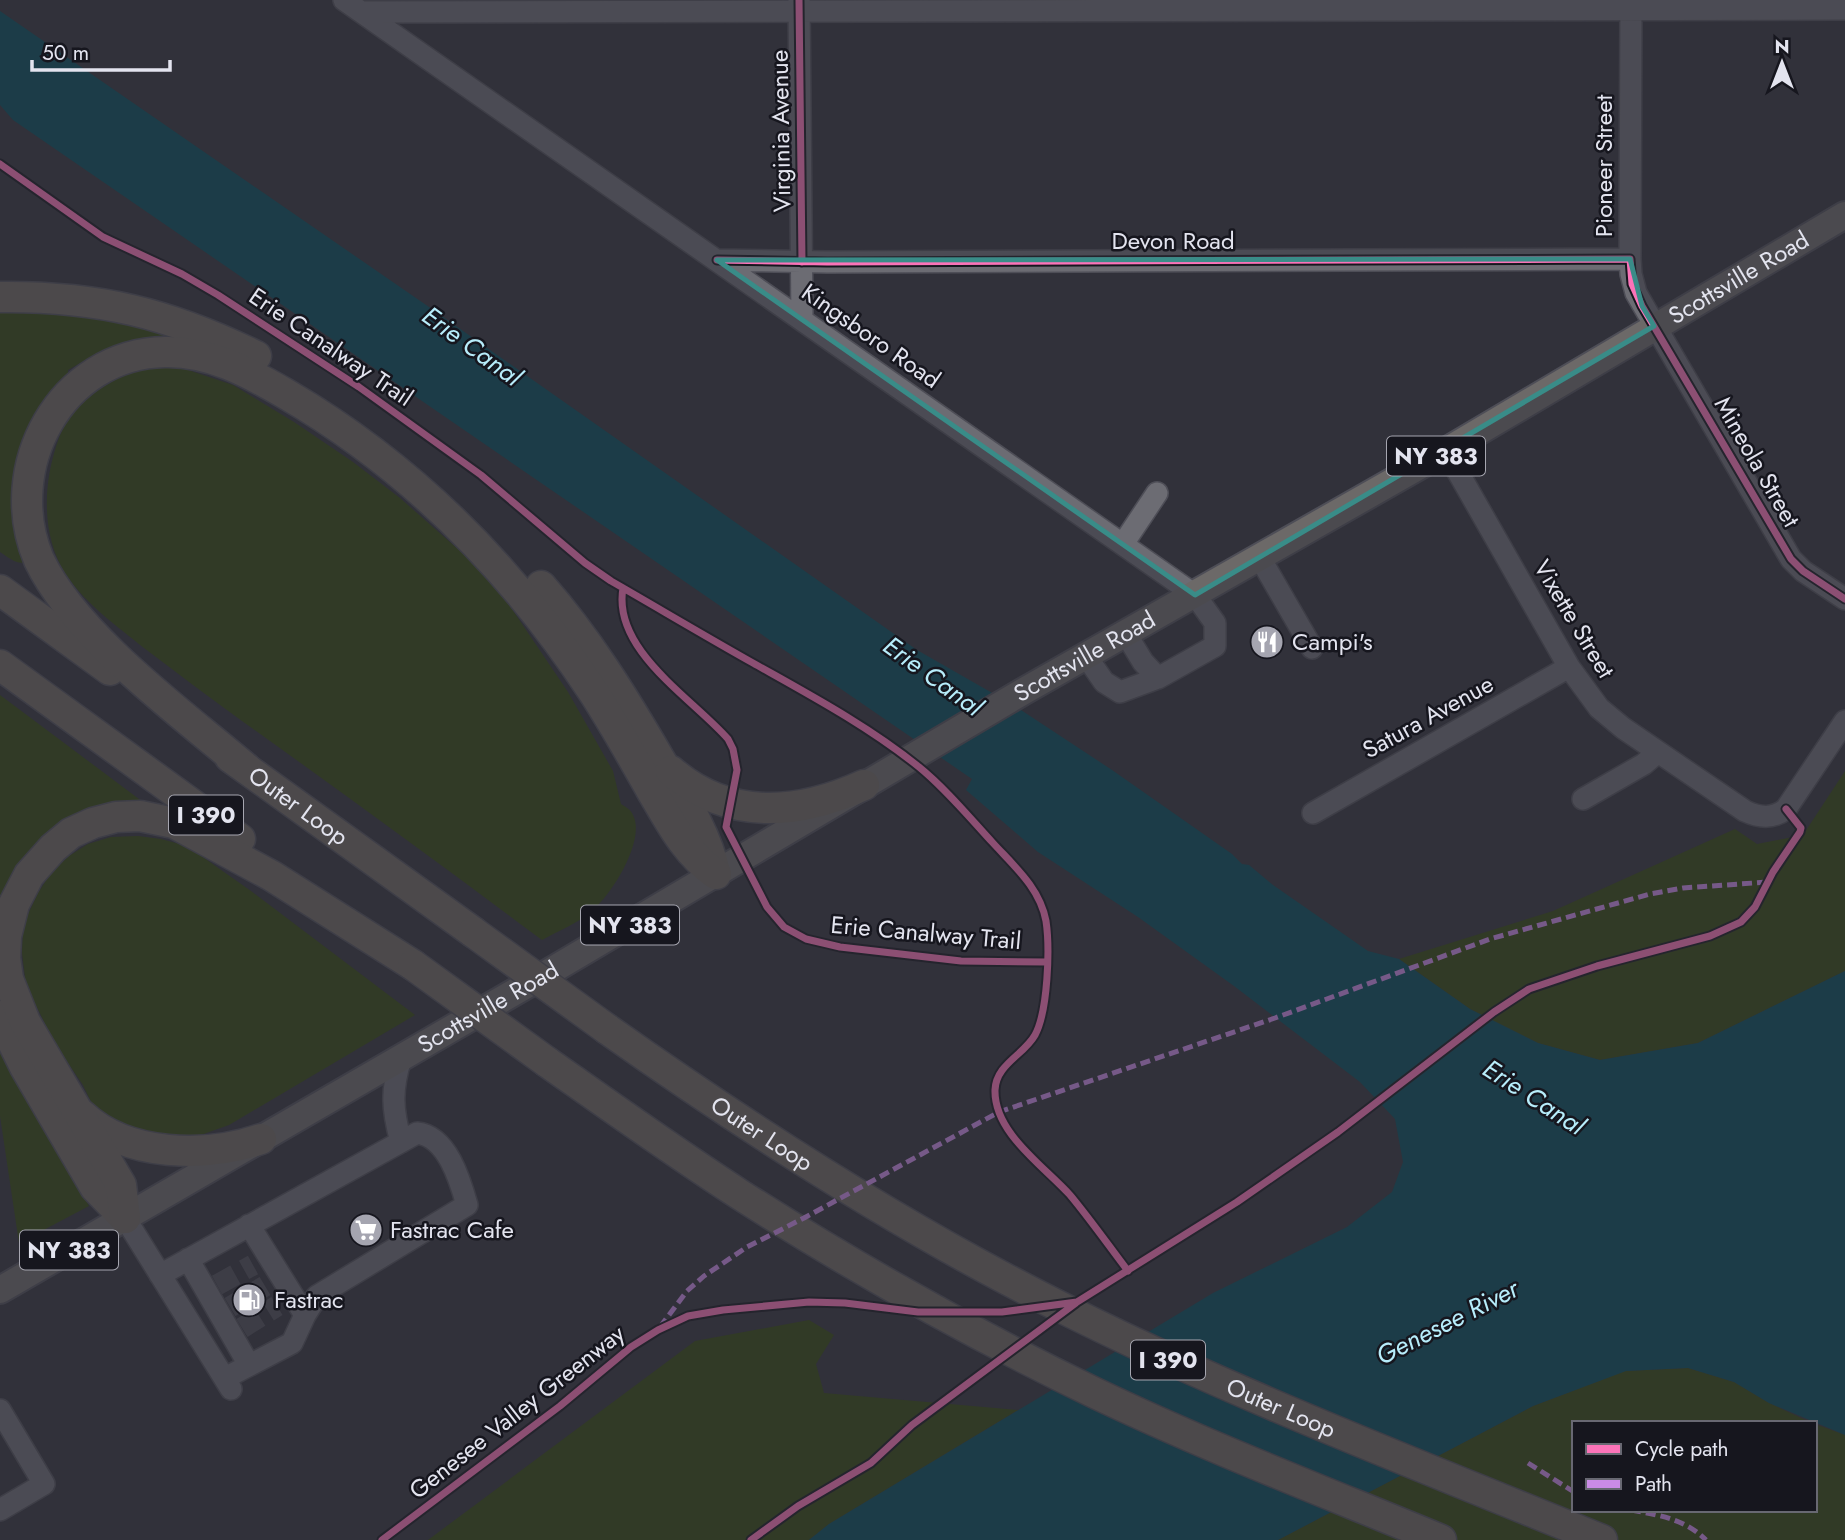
<svg xmlns="http://www.w3.org/2000/svg" width="1845" height="1540" viewBox="0 0 1845 1540" font-family="Jost,sans-serif">
	<rect width="100%" height="100%" fill="#31313a"/>
	<path fill="#32460e" d="M 0,306 L 68,309 L 196,341 L 121,345 L 96,354 L 68,370 L 68,380 L 52,398 L 30,561 C 17,566 11,559 0,552 Z
		M 179,367 L 233,385 L 294,422 L 353,462 L 400,498 L 468,558 L 501,593 L 568,692 L 613,771 L 621,804 C 626,807 631,810 633,815 C 646,840 612,894 593,910 C 579,923 558,931 542,940 C 443,866 343,793 242,721 C 209,697 177,673 144,648 C 117,626 87,605 67,576 C 40,536 43,481 59,438 C 71,405 109,378 142,370 C 154,367 167,368 179,367 Z
		M 0,695 L 147,805 L 123,806 L 0,914 Z
		M 1845,771 L 1845,971 L 1698,1043 L 1600,1060 L 1538,1043 L 1470,1009 L 1399,959 L 1553,911 L 1735,829 L 1757,844 L 1803,835 Z
		M 138,836 L 161,839 L 187,846 L 251,891 L 415,1015 L 229,1125 L 198,1136 L 169,1139 L 121,1129 L 92,1104 L 83,1085 L 55,1044 L 26,985 L 22,953 L 23,925 L 38,893 L 51,873 L 69,856 L 88,844 L 111,837 Z
		M 0,1047 L 89,1206 L 19,1243 L 0,1116 Z
		M 809,1320 L 834,1335 L 816,1364 L 824,1393 L 1018,1410 L 829,1524 L 809,1540 L 428,1540 L 695,1341 Z
		M 1688,1368 L 1734,1382 L 1769,1403 L 1812,1423 L 1574,1423 L 1574,1510 L 1815,1510 L 1815,1424 L 1845,1435 L 1845,1540 L 1278,1540 L 1533,1406 L 1625,1371 Z"/>
	<path fill="#044b59" d="M 0,11 L 429,307 L 917,650 L 1015,706 L 1112,770 L 1232,854 L 1242,864 L 1249,865 L 1273,885 L 1368,951 L 1399,959 L 1470,1009 L 1538,1043 L 1600,1060 L 1698,1043 L 1845,971 L 1845,1435 L 1769,1403 L 1734,1382 L 1688,1368 L 1626,1371 L 1533,1406 L 1278,1540 L 809,1540 L 829,1524 L 1213,1293 L 1347,1227 L 1392,1192 L 1403,1162 L 1395,1119 L 1360,1082 L 1234,986 L 1138,917 L 1038,852 L 966,790 L 972,779 L 13,120 L 0,105 Z"/>
	<g fill="none" stroke-linecap="round" stroke-linejoin="round">
		<path stroke="#4c4c55" stroke-width="21" stroke-dasharray="21 10" stroke-linecap="butt" d="M 217,1285 L 253,1265
			M 230,1307 L 265,1286
			M 242,1328 L 277,1306"/>
		<defs>
			<path id="minor" d="M 344,0 L 1195,595 L 1215,623 L 1215,646 L 1158,678 L 1143,662 L 1126,634
				M 799,0 L 802,320
				M 1631,0 L 1630,259 L 1631,274 L 1636,293 L 1791,559 L 1803,571 L 1845,599
				M 362,12 L 1845,9
				M 717,260 L 827,262 L 1630,259
				M 1446,451 L 1569,667 L 1599,708 L 1623,728 L 1745,811 C 1760,818 1773,819 1786,809 L 1845,721
				M 1123,544 L 1157,493
				M 1260,558 L 1312,648
				M 1086,656 L 1104,682 L 1120,692 L 1158,678
				M 1583,799 L 1644,764 L 1658,752
				M 1313,813 L 1569,667
				M 401,1142 C 392,1109 391,1090 401,1058
				M 125,1218 L 231,1389
				M 249,1225 L 305,1315
				M 188,1259 L 249,1365
				M 160,1275 L 417,1133 C 447,1136 460,1180 467,1205 L 317,1296 L 305,1315 L 292,1343 L 225,1378
				M 0,1410 L 44,1484 L 0,1510"/>
			<g id="major">
				<path id="s1" d="M 0,1290 L 544,975 L 1024,691 L 1446,451 L 1845,215"/>
			</g>
			<g id="highway">
				<path d="M 0,297 C 98,296 168,313 256,356"/>
				<path d="M 541,586 C 587,638 624,698 659,758 C 681,795 706,831 715,873"/>
				<path d="M 0,590 L 110,670"/>
				<path d="M 0,665 L 240,839"/>
				<path id="s2" d="M 230,757 L 473,932"/>
				<path d="M 247,769 C 181,713 76,637 39,560 C 0,468 60,354 165,352 C 210,351 248,372 286,394 C 413,468 514,571 594,693 C 614,724 632,756 650,788 C 669,820 685,853 716,874"/>
				<path d="M 671,771 C 729,821 798,815 864,785"/>
				<path d="M 0,1016 L 25,1067 L 95,1187 L 125,1218"/>
				<path id="s3" d="M 607,1029 C 736,1120 868,1206 1008,1280 C 1199,1381 1402,1458 1602,1540"/>
				<path d="M 547,1062 C 611,1107 674,1152 739,1194 C 853,1267 973,1334 1095,1393 C 1208,1447 1325,1492 1441,1540"/>
				<path d="M 82,1115 C 127,1157 206,1158 261,1139"/>
				<path d="M 125,1218 L 121,1185 L 25,1022 L 8,979 L 5,958 L 6,936 L 14,904 L 29,875 L 53,848 L 71,833 L 93,823 L 116,817 L 140,816 L 174,823 L 272,876 L 413,965"/>
			</g>
		</defs>
		<use href="#minor" stroke="#4e4e57" stroke-width="24"/>
		<use href="#major" stroke="#4e4e57" stroke-width="30"/>
		<use href="#highway" stroke="#4e4e57" stroke-width="33"/>
		<use href="#minor" stroke="#6c6c73" stroke-width="21"/>
		<use href="#major" stroke="#6c6968" stroke-width="26"/>
		<use href="#highway" stroke="#6d6760" stroke-width="30"/>
		<defs>
			<path id="highway-bridge" d="M 473,932 L 607,1029
				M 413,965 L 547,1062"/>
		</defs>
		<use href="#highway-bridge" stroke="#4e4e57" stroke-width="33" stroke-linecap="butt"/>
		<use href="#highway-bridge" stroke="#6d6760" stroke-width="30"/>
		<path stroke="#ca8be6" stroke-width="5" stroke-dasharray="10 5" stroke-linecap="butt" d="M 660,1327 L 687,1291 L 704,1276 L 747,1247 L 804,1218 L 999,1112 L 1275,1018 L 1490,939 L 1650,894 L 1683,888 L 1768,882
			M 1528,1463 L 1574,1492
			M 1631,1510 C 1659,1515 1685,1519 1706,1540"/>
		<defs>
			<path id="cycleway" d="M 799,0 L 802,262
				M 0,164 L 103,237 L 182,274 L 218,295 L 359,387 L 481,475 L 585,563 L 611,581 C 658,608 705,636 753,663 C 810,695 868,726 919,767 C 946,789 969,817 993,843 C 1014,866 1040,888 1046,921 C 1050,948 1048,1011 1035,1035 C 1024,1055 996,1064 995,1090 C 994,1133 1044,1166 1070,1195 C 1090,1219 1109,1246 1128,1271
				M 717,260 L 827,262 L 1630,259 L 1632,284 L 1642,306 L 1791,559 L 1803,571 L 1845,599
				M 623,588 C 612,650 692,698 728,739 L 733,749 L 737,770 L 726,827 L 767,907 L 784,927 L 806,939 L 840,947 L 961,961 L 1046,962
				M 382,1540 L 560,1406 L 631,1347 L 658,1330 L 688,1316 L 723,1310 L 809,1302 L 845,1303 L 918,1312 L 1002,1312 L 1077,1302 L 1237,1202 L 1338,1132 L 1494,1012 L 1529,989 L 1597,966 L 1710,936 L 1741,922 L 1755,907 L 1773,872 L 1800,832 L 1801,828 L 1786,809
				M 751,1540 L 798,1506 L 871,1463 L 912,1425 L 1076,1303"/>
		</defs>
		<use href="#cycleway" stroke="#16161e" stroke-width="11"/>
		<use href="#cycleway" stroke="#fb73b8" stroke-width="7"/>
	</g>
	<path d="M0 0H1845V1540H0ZM 1630,259 L 1642,306 L 1654,326 L 1195,595 L 717,260 Z" fill="#31313a" fill-opacity=".55" fill-rule="evenodd"/>
	<path fill="none" stroke="#398c88" stroke-width="5" stroke-linejoin="round" d="M 1630,259 L 1642,306 L 1654,326 L 1195,595 L 717,260 Z"/>
	<defs>
		<symbol id="restaurant-disc" viewBox="-11 -11 22 22"><circle r="9.5" fill="#a5a5b0" stroke="#16161e"/><path d="M-5-6h1v4h1v-4h1v4h1v-4h1v5L-1.5 .5V6h-2V.5L-5-1ZM5-6V6H3V1.5H1.5Q1.5-4 5-6Z" fill="#fff"/></symbol>
		<symbol id="supermarket-disc" viewBox="-11 -11 22 22"><circle r="9.5" fill="#a5a5b0" stroke="#16161e"/><path d="M-6-5.5h2.5l.6 2H6L4.5 2H-2.5L-4.4-4H-6ZM-1.5 3.2a1.3 1.3 0 1 0 .1 0ZM3 3.2a1.3 1.3 0 1 0 .1 0Z" fill="#fff"/></symbol>
		<symbol id="fuel-disc" viewBox="-11 -11 22 22"><circle r="9.5" fill="#a5a5b0" stroke="#16161e"/><path d="M-5.5-6h7V0h2V4h1.3V-2.5L3-4.5l.8-.8L6-3V5H2.5V1h-1V6h-7ZM-4.2-4.7v3.2H.2V-4.7Z" fill="#fff"/></symbol>
	</defs>
	<g fill-rule="evenodd">
		<use href="#restaurant-disc" x="1248" y="623" width="38" height="38"/>
		<use href="#supermarket-disc" x="347" y="1211" width="38" height="38"/>
		<use href="#fuel-disc" x="230" y="1281" width="38" height="38"/>
	</g>
	<g text-anchor="middle" stroke-width="5" stroke-linejoin="round" paint-order="stroke">
		<g fill="#16161e" stroke="#a6a6b0" stroke-width="2">
			<rect x="1387" y="436.5" width="98" height="39" rx="5"/>
			<rect x="169" y="795.5" width="74" height="39" rx="5"/>
			<rect x="581" y="905.5" width="98" height="39" rx="5"/>
			<rect x="20" y="1230.5" width="98" height="39" rx="5"/>
			<rect x="1131" y="1340.5" width="74" height="39" rx="5"/>
		</g>
		<g font-size="23" font-weight="bold" fill="#e3e4ef">
			<text x="1436" y="464">NY 383</text>
			<text x="206" y="823">I 390</text>
			<text x="630" y="933">NY 383</text>
			<text x="69" y="1258">NY 383</text>
			<text x="1168" y="1368">I 390</text>
		</g>
		<g font-size="24" fill="#e3e4ef" stroke="#16161e">
			<text transform="translate(781 131) rotate(-91)" y="8">Virginia Avenue</text>
			<text transform="translate(1604 166) rotate(-90)" y="8">Pioneer Street</text>
			<text x="1173" y="249">Devon Road</text>
			<text dy="8" stroke="none"><textPath href="#s1" startOffset="2012">Scottsville Road</textPath></text>
			<text transform="translate(871 336) rotate(35)" y="8">Kingsboro Road</text>
			<text transform="translate(331 347) rotate(34)" y="8">Erie Canalway Trail</text>
			<text transform="translate(1757 462) rotate(60)" y="8">Mineola Street</text>
			<text transform="translate(1574 619) rotate(59)" y="8">Vixette Street</text>
			<text dy="8" stroke="none"><textPath href="#s1" startOffset="1256">Scottsville Road</textPath></text>
			<text transform="translate(1428 717) rotate(-29)" y="8">Satura Avenue</text>
			<text dy="8" stroke="none"><textPath href="#s2" startOffset="84">Outer Loop</textPath></text>
			<text transform="translate(926 933) rotate(5)" y="8">Erie Canalway Trail</text>
			<text dy="8" stroke="none"><textPath href="#s1" startOffset="564">Scottsville Road</textPath></text>
			<text dy="8" stroke="none"><textPath href="#s3" startOffset="187">Outer Loop</textPath></text>
			<text dy="8" stroke="none"><textPath href="#s3" startOffset="775">Outer Loop</textPath></text>
			<text transform="translate(517 1412) rotate(-38)" y="8">Genesee Valley Greenway</text>
		</g>
		<g font-size="24" fill="#e3e4ef" stroke="#16161e" text-anchor="start">
			<text x="1292" y="650">Campi's</text>
			<text x="390" y="1238">Fastrac Cafe</text>
			<text x="274" y="1308">Fastrac</text>
		</g>
		<g font-size="26" font-style="italic" fill="#b7edfb" stroke="#16161e">
			<text transform="translate(472 346) rotate(36)" y="9">Erie Canal</text>
			<text transform="translate(933 676) rotate(36)" y="9">Erie Canal</text>
			<text transform="translate(1534 1097) rotate(33)" y="9">Erie Canal</text>
			<text transform="translate(1447 1322) rotate(-27)" y="9">Genesee River</text>
		</g>
	</g>
	<rect x="1572" y="1421" width="245" height="91" fill="#16161e" stroke="#686872" stroke-width="2"/>
	<rect x="1586" y="1444" width="35" height="10" fill="#fb73b8" stroke="#686872" stroke-width="2"/>
	<text x="1635" y="1456" font-size="21" fill="#e3e4ef">Cycle path</text>
	<rect x="1586" y="1479" width="35" height="10" fill="#ca8be6" stroke="#686872" stroke-width="2"/>
	<text x="1635" y="1491" font-size="21" fill="#e3e4ef">Path</text>
	<g transform="translate(1782 63)" stroke="#16161e" stroke-width="5" paint-order="stroke">
	<path d="M0-5L12 26L0 18L-12 26Z" fill="#e3e4ef"/>
	<text y="-10" font-size="19" font-weight="bold" text-anchor="middle" fill="#e3e4ef">N</text>
	</g>
	<path d="M32 60v10h138v-10" fill="none" stroke="#e3e4ef" stroke-width="3.5"/>
	<text x="42" y="60" font-size="21" fill="#e3e4ef" stroke="#16161e" stroke-width="5" paint-order="stroke">50 m</text>
</svg>
